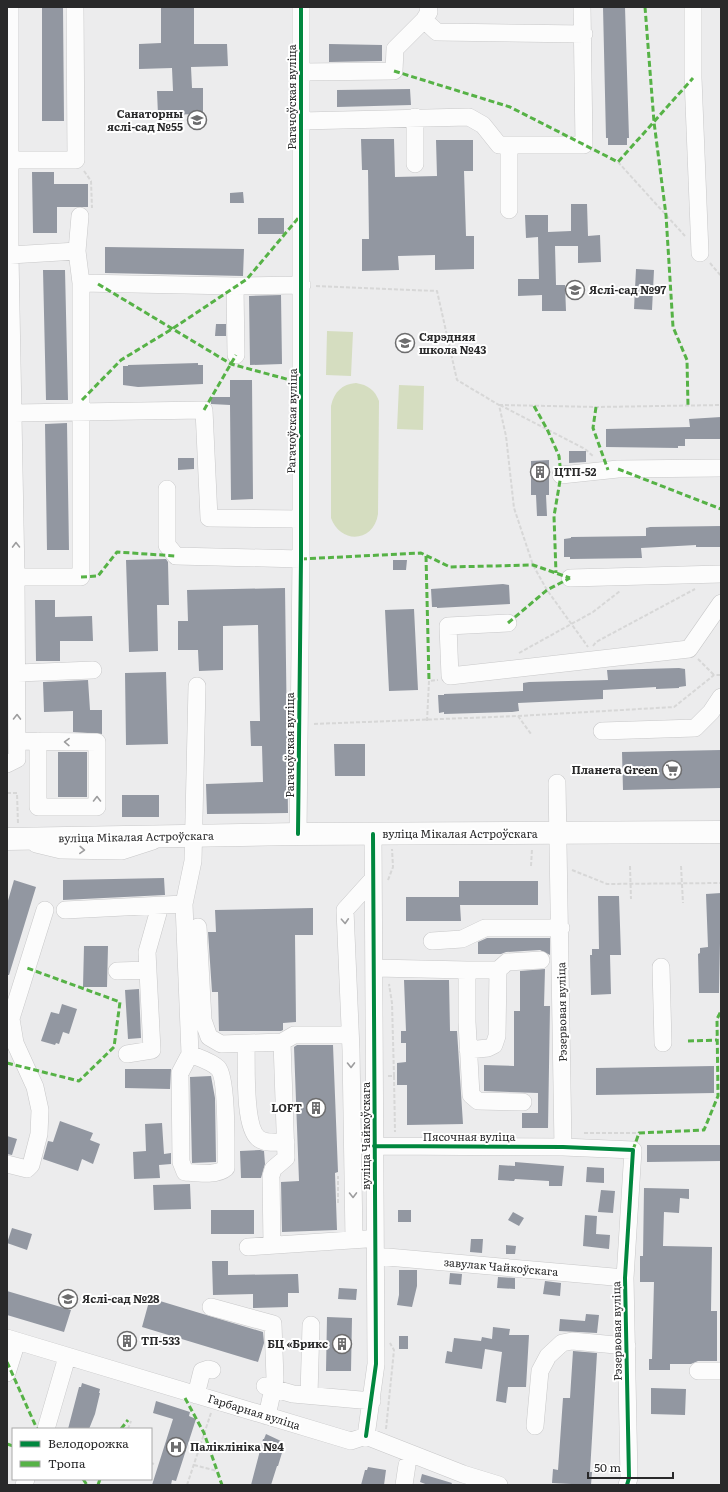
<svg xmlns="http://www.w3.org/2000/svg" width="728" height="1492" viewBox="0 0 728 1492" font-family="Literata,serif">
	<rect width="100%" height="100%" fill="#ececed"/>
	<path fill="#d5ddc0" d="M 327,331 L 353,332 L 351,376 L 326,375 Z
		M 356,383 C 368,385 375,390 379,401 L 378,514 C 374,542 341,545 331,518 L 331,406 C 334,392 342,384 356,383 Z
		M 399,385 L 424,386 L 423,430 L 397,429 Z"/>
	<path fill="#9297a1" d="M 42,7 L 63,7 L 64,121 L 42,121 Z
		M 161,7 L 194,7 L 194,44 L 227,44 L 228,66 L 191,67 L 192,88 L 203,88 L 203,114 L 158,115 L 157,91 L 173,91 L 172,68 L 139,69 L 139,44 L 161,43 Z
		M 603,7 L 625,7 L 629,138 L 627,138 L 627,145 L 608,145 L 608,138 L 606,138 Z
		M 329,44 L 382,45 L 382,61 L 329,62 Z
		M 410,89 L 411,105 L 337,107 L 337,90 Z
		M 361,139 L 394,139 L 395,177 L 437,176 L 436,140 L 473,140 L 473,171 L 464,171 L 466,236 L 474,236 L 474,269 L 435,270 L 435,255 L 398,256 L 399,270 L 362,271 L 362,239 L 369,239 L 368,170 L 362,170 Z
		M 32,172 L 54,172 L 54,184 L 88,184 L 88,207 L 57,207 L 57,233 L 33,233 Z
		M 243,192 L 244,203 L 230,203 L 230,193 Z
		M 571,204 L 587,204 L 588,236 L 600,235 L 601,262 L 578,263 L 578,246 L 555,246 L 556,285 L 565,285 L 566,311 L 542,311 L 542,295 L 518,296 L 518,279 L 539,279 L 538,237 L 526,238 L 525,215 L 548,215 L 548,232 L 571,231 Z
		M 258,218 L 284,218 L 284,234 L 258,234 Z
		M 105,247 L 244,249 L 243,276 L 105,273 Z
		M 636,269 L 654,270 L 652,310 L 634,309 Z
		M 43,270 L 65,270 L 68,400 L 46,400 Z
		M 281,295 L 282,364 L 250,365 L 249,296 Z
		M 216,324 L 226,324 L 226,336 L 215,336 Z
		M 198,363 L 198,365 L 203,365 L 203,384 L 138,387 L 123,385 L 123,366 L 128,366 L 128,365 Z
		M 230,380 L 252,380 L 253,499 L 231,500 L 230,405 L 211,404 L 211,397 L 230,397 Z
		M 721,417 L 721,439 L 685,439 L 685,446 L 678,446 L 678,448 L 606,447 L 606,429 L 690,427 L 689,419 Z
		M 67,423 L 69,550 L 47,550 L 45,424 Z
		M 569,451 L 586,451 L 586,462 L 569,463 Z
		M 178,458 L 194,458 L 194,469 L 178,470 Z
		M 549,460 L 549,495 L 546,495 L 547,516 L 537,516 L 536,495 L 531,495 L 531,461 Z
		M 721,526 L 721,547 L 696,547 L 696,545 L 641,548 L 642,558 L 570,559 L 570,557 L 564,557 L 564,539 L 571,538 L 571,537 L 646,536 L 646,528 L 650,527 Z
		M 166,559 L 168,562 L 169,605 L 157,605 L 158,651 L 129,652 L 126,560 Z
		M 393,560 L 407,560 L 406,570 L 393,570 Z
		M 503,584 L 509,585 L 510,604 L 437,608 L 437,607 L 432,607 L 431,589 Z
		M 285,588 L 288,813 L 207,814 L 206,784 L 263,782 L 262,746 L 251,746 L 250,721 L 260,721 L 258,625 L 223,626 L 223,670 L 199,671 L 198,650 L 178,650 L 178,621 L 188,621 L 187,590 Z
		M 35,600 L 55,600 L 55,617 L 92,616 L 93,641 L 60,641 L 60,661 L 36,661 Z
		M 414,609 L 418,690 L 389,691 L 385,610 Z
		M 679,668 L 685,669 L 686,686 L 679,687 L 679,688 L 656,689 L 656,687 L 603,690 L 603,699 L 518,703 L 519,711 L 512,712 L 444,714 L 444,712 L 439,713 L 438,695 L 444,695 L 444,694 L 523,691 L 523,683 L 529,682 L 608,680 L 607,670 Z
		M 166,672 L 168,744 L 126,745 L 125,673 Z
		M 88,680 L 90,710 L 102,710 L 102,734 L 73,732 L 73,711 L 44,712 L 43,682 Z
		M 334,744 L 365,744 L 365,776 L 335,776 Z
		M 721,750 L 721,788 L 623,790 L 622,752 Z
		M 58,752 L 87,752 L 87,797 L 58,797 Z
		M 122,795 L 159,795 L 159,817 L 122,817 Z
		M 164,878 L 165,895 L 63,900 L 63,880 Z
		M 14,880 L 36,887 L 9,975 L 7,975 L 7,904 Z
		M 459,881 L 538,881 L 538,905 L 460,905 L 461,921 L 406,921 L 406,897 L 459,897 Z
		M 721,893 L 719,993 L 699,993 L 698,954 L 700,953 L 700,948 L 708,947 L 706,894 Z
		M 598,896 L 619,896 L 621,955 L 610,955 L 611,994 L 591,995 L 590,955 L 592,955 L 592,949 L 599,949 Z
		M 313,908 L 313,935 L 295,935 L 296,1022 L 283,1023 L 283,1030 L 281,1031 L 219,1031 L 218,992 L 212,992 L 208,932 L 216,932 L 215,910 Z
		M 487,938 L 550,938 L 550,955 L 540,950 L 506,952 L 501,954 L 478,954 L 478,942 Z
		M 84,946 L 108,946 L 107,987 L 83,987 Z
		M 545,969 L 544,1006 L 550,1006 L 548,1128 L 522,1128 L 522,1113 L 538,1113 L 538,1093 L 484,1091 L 484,1065 L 514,1066 L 514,1011 L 520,1011 L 520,971 Z
		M 404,980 L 449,980 L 450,1031 L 457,1031 L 463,1124 L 407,1125 L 407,1085 L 397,1085 L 397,1063 L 406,1062 L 406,1043 L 401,1043 L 401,1031 L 406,1031 Z
		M 139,989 L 141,1038 L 128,1039 L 125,990 Z
		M 62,1004 L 77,1009 L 69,1034 L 63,1032 L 59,1044 L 56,1043 L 55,1045 L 41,1041 L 51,1012 L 59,1014 Z
		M 297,1045 L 333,1045 L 338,1172 L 335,1173 L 337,1230 L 282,1232 L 281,1182 L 299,1181 L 294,1047 Z
		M 714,1066 L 714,1093 L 596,1095 L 596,1068 Z
		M 125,1069 L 171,1069 L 170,1089 L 125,1088 Z
		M 211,1076 L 215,1098 L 216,1162 L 192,1163 L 190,1077 Z
		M 60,1121 L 93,1133 L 90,1140 L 100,1144 L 93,1164 L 82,1159 L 78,1171 L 43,1159 L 48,1141 L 53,1142 Z
		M 162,1123 L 164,1154 L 171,1153 L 171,1164 L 159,1165 L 160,1178 L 134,1179 L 133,1152 L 146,1151 L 145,1124 Z
		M 7,1136 L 17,1139 L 12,1155 L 7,1154 Z
		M 647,1145 L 721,1145 L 721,1161 L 647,1162 Z
		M 260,1150 L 264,1151 L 265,1164 L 261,1178 L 241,1178 L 240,1151 Z
		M 515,1162 L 564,1166 L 562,1186 L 549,1186 L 549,1181 L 515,1179 L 514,1181 L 498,1180 L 499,1165 L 515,1166 Z
		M 587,1167 L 604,1168 L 604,1183 L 586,1182 Z
		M 190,1184 L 191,1209 L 154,1210 L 153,1185 Z
		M 644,1188 L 689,1189 L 689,1199 L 680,1198 L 679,1213 L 664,1212 L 663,1246 L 712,1247 L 711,1311 L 717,1311 L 717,1361 L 698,1361 L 691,1364 L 670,1364 L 670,1370 L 649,1370 L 649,1359 L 652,1359 L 654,1282 L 640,1282 L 640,1256 L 643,1256 Z
		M 601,1190 L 615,1191 L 613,1213 L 598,1212 Z
		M 211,1210 L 254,1210 L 254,1234 L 211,1234 Z
		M 398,1210 L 411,1210 L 411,1222 L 398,1222 Z
		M 513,1212 L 524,1218 L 519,1226 L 508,1220 Z
		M 585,1215 L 597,1216 L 596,1234 L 610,1235 L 609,1249 L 583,1246 Z
		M 12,1228 L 32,1234 L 27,1250 L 7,1243 Z
		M 471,1239 L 483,1239 L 482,1253 L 470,1252 Z
		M 506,1245 L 516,1246 L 515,1254 L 506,1254 Z
		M 212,1261 L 228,1261 L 228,1275 L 298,1274 L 299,1293 L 288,1293 L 288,1307 L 253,1308 L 253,1294 L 213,1295 Z
		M 399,1270 L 417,1270 L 417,1286 L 412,1307 L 397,1305 L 399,1295 Z
		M 450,1273 L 462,1274 L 461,1285 L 449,1284 Z
		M 498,1277 L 515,1278 L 515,1289 L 497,1288 Z
		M 545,1281 L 561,1283 L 560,1296 L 543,1294 Z
		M 339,1288 L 357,1289 L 356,1300 L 338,1299 Z
		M 7,1291 L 71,1310 L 64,1332 L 7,1315 Z
		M 150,1298 L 263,1332 L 264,1343 L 258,1362 L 142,1327 Z
		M 586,1314 L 599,1315 L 597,1333 L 559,1331 L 560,1319 L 585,1321 Z
		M 327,1317 L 352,1318 L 351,1371 L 326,1371 Z
		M 493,1327 L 510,1329 L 509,1335 L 529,1335 L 526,1387 L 508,1387 L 506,1403 L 496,1401 L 502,1352 L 485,1349 L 482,1369 L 445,1363 L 447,1351 L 452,1352 L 454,1338 L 481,1341 L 482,1337 L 492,1339 Z
		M 121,1333 L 136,1338 L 133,1348 L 118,1343 Z
		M 399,1336 L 408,1336 L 408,1349 L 399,1349 Z
		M 573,1351 L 597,1353 L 590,1472 L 592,1472 L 591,1485 L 552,1483 L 553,1469 L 558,1470 L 563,1398 L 570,1398 Z
		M 82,1383 L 100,1389 L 99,1393 L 100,1393 L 95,1414 L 89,1429 L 68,1429 L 79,1387 L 81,1387 Z
		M 651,1388 L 686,1389 L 685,1415 L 651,1414 Z
		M 156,1401 L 190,1412 L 189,1416 L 196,1419 L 176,1481 L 172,1480 L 171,1485 L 152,1485 L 173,1419 L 153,1413 Z
		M 266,1434 L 283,1442 L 282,1445 L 284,1446 L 278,1466 L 277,1466 L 271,1485 L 251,1485 L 263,1439 L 264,1439 Z
		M 368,1467 L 386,1470 L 384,1485 L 361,1485 L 365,1470 L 367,1470 Z
		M 422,1474 L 452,1483 L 451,1485 L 428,1485 L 420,1482 Z"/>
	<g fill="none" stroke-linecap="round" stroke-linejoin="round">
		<defs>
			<path id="minor" d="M 428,7 L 429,12 L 424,20 L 437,32 L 584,34
				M 693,7 L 693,78 L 700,253
				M 302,72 L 394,71 L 395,49 L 424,20
				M 415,117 L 415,164
				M 301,121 L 469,117 L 483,125 L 499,145 L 584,145 L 582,7
				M 509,145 L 509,210
				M 10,160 L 76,160 L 75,7
				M 77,251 L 80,216
				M 10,255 L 77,251 L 81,283 L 81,577 L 16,577
				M 81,283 L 235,286 L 302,285
				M 235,286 L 236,355
				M 14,413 L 204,410 L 209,518 L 300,519
				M 561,475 L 618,469 L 721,468
				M 167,489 L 167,545 L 176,556 L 301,559
				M 570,578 L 721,574
				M 508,623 L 448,626 L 450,676 L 689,649 L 721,603
				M 18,673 L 93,670
				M 602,731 L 695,728 L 711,712 L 721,697
				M 17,741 L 97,742 L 97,807 L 38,807 L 38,741
				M 7,764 L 17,759 L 16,577 L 10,255 L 10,7
				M 557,783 L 563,1147
				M 298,834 L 301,559 L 301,7
				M 36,844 L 61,850 L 122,851 L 153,841
				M 184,904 L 190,1054 C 199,1058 211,1061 218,1068 C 227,1077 226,1146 226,1163 L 226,1168 C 217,1176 197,1173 185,1172 L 181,1162 L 180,1073 L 190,1054
				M 65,910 L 184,904 L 193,861 L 197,686
				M 198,927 L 203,1020 L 209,1037 L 221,1044 L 282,1042 L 294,1035 L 350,1035
				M 432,941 L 462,939 L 485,928 L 561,928
				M 661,967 L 663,1043
				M 375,968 L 467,970 L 467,1022 L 471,1095 L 478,1101 L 523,1102
				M 467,970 L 498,970 L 497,1036 L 494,1045 L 488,1048 L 468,1050
				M 498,970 L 507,962 L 541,960
				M 117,971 L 148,970
				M 8,1028 L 45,910
				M 246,1044 C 247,1065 243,1125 258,1138 C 265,1144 277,1142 286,1142
				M 127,1054 L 152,1050 L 147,952 L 160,906
				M 374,1146 L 563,1147 L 633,1150 L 625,1278 L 629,1478 L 627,1485
				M 7,1164 L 27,1169 L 31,1165 L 39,1134 L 40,1110 L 35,1087 L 15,1043 L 11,1019
				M 354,1240 L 351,1050 L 345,910 L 373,879
				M 272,1245 L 271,1176 L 273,1169 L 286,1158 L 282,1042
				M 248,1247 L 366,1239
				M 376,1256 L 625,1278
				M 211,1307 L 273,1324 L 275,1379 L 267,1416
				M 7,1338 L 351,1441 L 366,1436 L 463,1474 L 499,1485
				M 698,1371 L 721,1371
				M 7,1373 L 17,1341
				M 265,1386 L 293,1394 L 372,1401
				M 196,1395 L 202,1371 L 208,1369 L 212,1370
				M 309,1395 L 311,1325
				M 535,1426 L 540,1371 L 548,1356 L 562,1343 L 572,1341 L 627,1346
				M 46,1429 L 67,1357
				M 366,1436 L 376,1364 L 373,834
				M 24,1485 L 26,1479
				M 404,1485 L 407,1465"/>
			<path id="major" d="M 7,839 L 298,834 L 721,832"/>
		</defs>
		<use href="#minor" stroke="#c8c8c9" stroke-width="18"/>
		<use href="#major" stroke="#c8c8c9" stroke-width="23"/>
		<path stroke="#d7d7d7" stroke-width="2" stroke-dasharray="4 2" stroke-linecap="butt" d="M 618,162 L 685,236
			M 84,171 L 91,181 L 92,208
			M 710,263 L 721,276
			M 316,286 L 437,291 L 457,380 L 499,405 L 506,436 L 514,508 L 533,565 L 547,590 L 588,647
			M 499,405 L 596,407 L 721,405
			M 500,405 L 585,449 L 594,457
			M 593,646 L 596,642 L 695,589
			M 519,653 L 593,612 L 620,591
			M 698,659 L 714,675
			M 518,716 L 674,707 L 714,675 L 721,675
			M 427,721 L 429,681 L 438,680
			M 314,724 L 518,716 L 531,734
			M 7,793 L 17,793 L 18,824
			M 531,866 L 532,849
			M 630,866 L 631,899
			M 681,866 L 683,903
			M 572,870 L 607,884 L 721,883
			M 388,880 L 393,867 L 392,849
			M 388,1076 L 394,1076 L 392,1003 L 389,984
			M 394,1076 L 395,1132
			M 584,1133 L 639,1133
			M 338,1203 L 338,1176
			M 128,1429 L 131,1421
			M 386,1429 L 394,1350 L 390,1343
			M 151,1463 L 154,1464
			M 194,1465 L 217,1471
			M 187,1485 L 211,1413"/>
		<use href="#minor" stroke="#fcfcfc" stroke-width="17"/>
		<use href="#major" stroke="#fcfcfc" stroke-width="22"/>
		<path stroke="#56b246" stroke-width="3" stroke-dasharray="6 3" stroke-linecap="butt" d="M 645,7 L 654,122 L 666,215 L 673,327 L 687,360 L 688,406
			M 394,71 L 510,107 L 618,162 L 693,78
			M 98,284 L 231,364 L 301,383
			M 82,400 L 121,360 L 172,329 L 247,279 L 300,216
			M 534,406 L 547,429 L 559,456 L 561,475 L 554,516 L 556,573
			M 596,407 L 593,428 L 608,470
			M 204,410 L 236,355
			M 618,469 L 721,509
			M 426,556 L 429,681
			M 301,559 L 421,553 L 450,567 L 533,565 L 570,578
			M 81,577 L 98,576 L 117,552 L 176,556
			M 508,623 L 547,590 L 570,578
			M 688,1041 L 717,1040
			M 7,1063 L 79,1081 L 114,1047 L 120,1002 L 27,968
			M 633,1150 L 639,1133 L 704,1130 L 718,1096 L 717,1019 L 721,1011
			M 7,1362 L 37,1429
			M 185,1398 L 204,1433 L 222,1485
			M 121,1429 L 128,1420
			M 7,1444 L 13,1446
			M 83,1479 L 87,1485
			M 98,1485 L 100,1479"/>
		<defs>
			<path id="cycleway" d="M 298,834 L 301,559 L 301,7
				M 374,1146 L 563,1147 L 633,1150 L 625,1278 L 629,1478 L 627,1485
				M 366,1436 L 376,1364 L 373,834"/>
		</defs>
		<use href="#cycleway" stroke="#fff" stroke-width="6"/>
		<use href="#cycleway" stroke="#00873e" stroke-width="4"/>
	</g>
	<defs><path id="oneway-chevron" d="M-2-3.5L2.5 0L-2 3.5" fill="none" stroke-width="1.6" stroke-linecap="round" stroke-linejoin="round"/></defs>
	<g stroke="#9d9d9e">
		<use href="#oneway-chevron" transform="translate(16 545) rotate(-91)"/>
		<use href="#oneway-chevron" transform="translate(17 717) rotate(-89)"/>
		<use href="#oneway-chevron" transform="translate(67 742) rotate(-179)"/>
		<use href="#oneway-chevron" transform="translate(97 799) rotate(-90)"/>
		<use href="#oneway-chevron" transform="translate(82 850) rotate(2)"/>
		<use href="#oneway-chevron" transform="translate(345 921) rotate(87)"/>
		<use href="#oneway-chevron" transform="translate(351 1065) rotate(89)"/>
		<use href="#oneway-chevron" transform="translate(353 1195) rotate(89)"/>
	</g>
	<defs>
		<symbol id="school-ring" viewBox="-11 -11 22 22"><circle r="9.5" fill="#fff" stroke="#6d6d6e" stroke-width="1.5"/><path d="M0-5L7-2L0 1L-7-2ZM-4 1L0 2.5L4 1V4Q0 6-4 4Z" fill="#6d6d6e"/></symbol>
		<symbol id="building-ring" viewBox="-11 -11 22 22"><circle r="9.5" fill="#fff" stroke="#6d6d6e" stroke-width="1.5"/><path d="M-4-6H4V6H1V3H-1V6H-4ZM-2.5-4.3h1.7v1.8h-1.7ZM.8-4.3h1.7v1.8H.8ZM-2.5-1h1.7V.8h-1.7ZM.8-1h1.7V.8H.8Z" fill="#6d6d6e"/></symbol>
		<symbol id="supermarket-ring" viewBox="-11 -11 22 22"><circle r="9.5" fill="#fff" stroke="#6d6d6e" stroke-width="1.5"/><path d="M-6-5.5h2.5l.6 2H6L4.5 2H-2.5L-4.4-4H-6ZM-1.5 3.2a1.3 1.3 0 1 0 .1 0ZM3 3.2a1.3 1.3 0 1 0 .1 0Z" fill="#6d6d6e"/></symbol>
		<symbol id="hospital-ring" viewBox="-11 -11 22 22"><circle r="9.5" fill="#fff" stroke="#6d6d6e" stroke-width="1.5"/><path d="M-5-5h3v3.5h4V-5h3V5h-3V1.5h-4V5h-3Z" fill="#6d6d6e"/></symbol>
	</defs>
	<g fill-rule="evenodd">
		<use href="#school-ring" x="186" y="109" width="22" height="22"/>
		<use href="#school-ring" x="564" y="279" width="22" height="22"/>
		<use href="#school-ring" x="394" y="332" width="22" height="22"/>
		<use href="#building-ring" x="529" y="461" width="22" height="22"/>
		<use href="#supermarket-ring" x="661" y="759" width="22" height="22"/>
		<use href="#building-ring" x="305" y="1097" width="22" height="22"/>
		<use href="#school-ring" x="57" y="1288" width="22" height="22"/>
		<use href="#building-ring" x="116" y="1330" width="22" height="22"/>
		<use href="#building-ring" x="331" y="1333" width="22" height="22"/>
		<use href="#hospital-ring" x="165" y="1436" width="22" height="22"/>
	</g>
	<g text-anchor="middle" stroke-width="4" stroke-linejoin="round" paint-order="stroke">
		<g font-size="11" fill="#29292a" stroke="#fff">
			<text transform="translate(292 97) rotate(-90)" y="4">Рагачоўская вуліца</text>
			<text transform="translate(292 421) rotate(-89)" y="4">Рагачоўская вуліца</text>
			<text transform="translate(290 745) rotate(-90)" y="4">Рагачоўская вуліца</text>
			<text x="460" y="838">вуліца Мікалая Астроўскага</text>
			<text transform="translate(136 837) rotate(-1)" y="4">вуліца Мікалая Астроўскага</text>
			<text transform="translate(562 1012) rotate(-91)" y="4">Рэзервовая вуліца</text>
			<text transform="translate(366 1136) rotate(-90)" y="4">вуліца Чайкоўскага</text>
			<text x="469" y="1141">Пясочная вуліца</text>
			<text transform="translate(501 1267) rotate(5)" y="4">завулак Чайкоўскага</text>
			<text transform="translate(617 1331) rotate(-91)" y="4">Рэзервовая вуліца</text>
			<text transform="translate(254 1412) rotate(17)" y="4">Гарбарная вуліца</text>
		</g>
		<g font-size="11" font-weight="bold" fill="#29292a" stroke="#fff" text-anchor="start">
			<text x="183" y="118" text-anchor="end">Санаторны<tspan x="183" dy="13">яслі-сад №55</tspan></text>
			<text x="589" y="294">Яслі-сад №97</text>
			<text x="419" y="341">Сярэдняя<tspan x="419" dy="13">школа №43</tspan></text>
			<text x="554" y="476">ЦТП-52</text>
			<text x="658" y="774" text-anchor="end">Планета Green</text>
			<text x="302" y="1112" text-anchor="end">LOFT</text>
			<text x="82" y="1303">Яслі-сад №28</text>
			<text x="141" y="1345">ТП-533</text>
			<text x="328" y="1348" text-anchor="end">БЦ «Брикс</text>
			<text x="190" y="1451">Паліклініка №4</text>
		</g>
	</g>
	<rect width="728" height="1492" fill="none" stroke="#29292a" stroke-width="16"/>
	<rect x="12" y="1428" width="140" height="52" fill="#ffffff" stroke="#a9a9aa"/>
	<rect x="20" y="1441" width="20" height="6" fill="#00873e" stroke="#a9a9aa"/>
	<text x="48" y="1448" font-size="12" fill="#29292a">Велодорожка</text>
	<rect x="20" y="1461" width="20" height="6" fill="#56b246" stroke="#a9a9aa"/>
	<text x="48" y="1468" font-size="12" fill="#29292a">Тропа</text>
	<path d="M588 1472v6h85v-6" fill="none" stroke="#29292a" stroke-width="2"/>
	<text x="594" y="1472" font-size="12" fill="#29292a" stroke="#ffffff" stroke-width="3" paint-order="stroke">50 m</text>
</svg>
